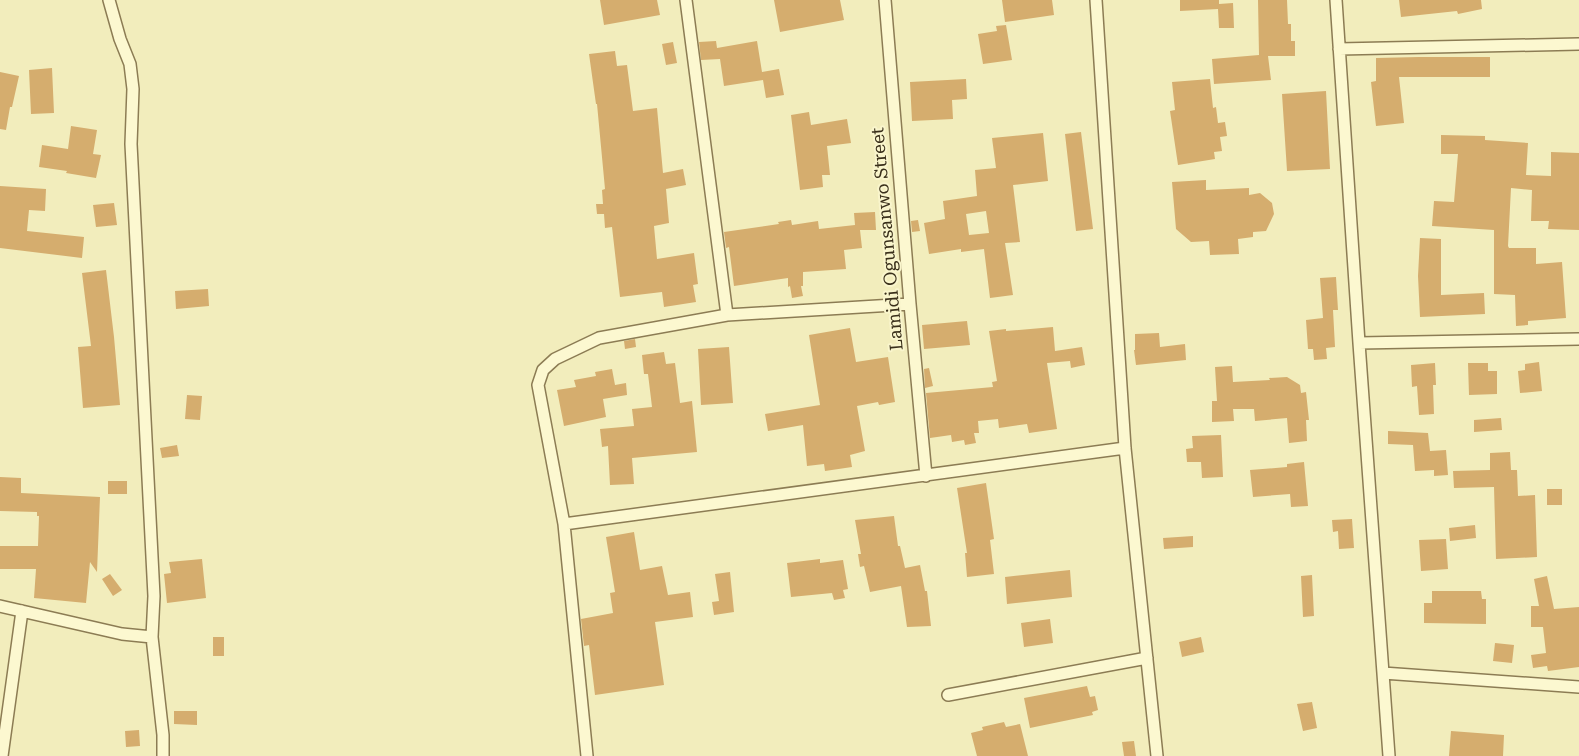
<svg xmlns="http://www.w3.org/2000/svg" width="1579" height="756" viewBox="0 0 1579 756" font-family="'Roboto Serif',serif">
	<rect width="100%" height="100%" fill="#f2edbc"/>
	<path fill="#d5ad6e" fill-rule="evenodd" d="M 600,0 L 657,0 L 660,15 L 604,25 Z
		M 774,0 L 840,0 L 844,20 L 780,32 Z
		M 1002,0 L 1052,0 L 1054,15 L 1005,22 Z
		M 1180,0 L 1219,0 L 1219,4 L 1233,3 L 1234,28 L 1219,28 L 1218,9 L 1180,11 Z
		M 1258,0 L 1287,0 L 1288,24 L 1291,24 L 1291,41 L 1295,41 L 1295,56 L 1268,56 L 1271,80 L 1214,84 L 1212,59 L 1259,55 Z
		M 1399,0 L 1481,0 L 1482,9 L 1458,14 L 1457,11 L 1401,17 Z
		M 1006,25 L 1012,60 L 983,64 L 978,34 L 997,31 L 996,26 Z
		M 716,41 L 717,48 L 757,41 L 762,72 L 779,69 L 784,95 L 766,98 L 763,80 L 724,86 L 720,59 L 701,60 L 699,42 Z
		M 673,42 L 677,63 L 666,65 L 662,44 Z
		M 615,51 L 617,66 L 627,65 L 633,111 L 657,108 L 663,173 L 683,169 L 686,185 L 666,189 L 669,223 L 654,226 L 657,259 L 694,253 L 698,284 L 693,285 L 696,302 L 664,307 L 662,292 L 620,297 L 612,227 L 605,228 L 604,214 L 597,214 L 596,204 L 603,204 L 602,190 L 605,189 L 597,104 L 596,104 L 589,54 Z
		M 1419,57 L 1490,57 L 1490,77 L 1399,77 L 1404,123 L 1376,126 L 1371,82 L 1376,81 L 1376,58 Z
		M 52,68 L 54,113 L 31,114 L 29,70 Z
		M 0,72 L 19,76 L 12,107 L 10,107 L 6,130 L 0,129 Z
		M 966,79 L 967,99 L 952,100 L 953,119 L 912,121 L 910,82 Z
		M 1210,79 L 1213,108 L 1216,107 L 1218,123 L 1225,122 L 1227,136 L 1220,137 L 1222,151 L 1214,152 L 1215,159 L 1178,165 L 1170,111 L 1175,110 L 1172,82 Z
		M 1326,91 L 1330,169 L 1287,171 L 1282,94 Z
		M 809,112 L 811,125 L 847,119 L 851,143 L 827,146 L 830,175 L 822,175 L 823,187 L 800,190 L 791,115 Z
		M 71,126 L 97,130 L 93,154 L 101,155 L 96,178 L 66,173 L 67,171 L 39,167 L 42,145 L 68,149 Z
		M 1081,132 L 1093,229 L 1076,231 L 1065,134 Z
		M 1043,133 L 1048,181 L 1013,185 L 1020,242 L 1005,243 L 1013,295 L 990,298 L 984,249 L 961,252 L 961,249 L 929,254 L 924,223 L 945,219 L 943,201 L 977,196 L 975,170 L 996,168 L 992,138 ZM 986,211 L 989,233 L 969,235 L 966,214 Z
		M 1441,135 L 1485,136 L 1485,140 L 1528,143 L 1526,175 L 1551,176 L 1551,152 L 1579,153 L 1579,230 L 1548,229 L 1549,221 L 1531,221 L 1532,190 L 1511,188 L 1508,246 L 1509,248 L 1536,248 L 1536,264 L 1562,262 L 1566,318 L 1528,321 L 1528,325 L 1516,326 L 1515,295 L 1494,294 L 1494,230 L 1432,226 L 1434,201 L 1454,202 L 1458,154 L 1441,154 Z
		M 1206,180 L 1206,190 L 1249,188 L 1249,195 L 1260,193 L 1272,203 L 1274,214 L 1266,231 L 1253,232 L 1253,237 L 1238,239 L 1239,254 L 1210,255 L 1209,241 L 1191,242 L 1176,229 L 1172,182 Z
		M 0,186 L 46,189 L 45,211 L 29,210 L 27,231 L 84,237 L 82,258 L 0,248 Z
		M 114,203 L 117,225 L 96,227 L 93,205 Z
		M 875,212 L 876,230 L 860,230 L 862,248 L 844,250 L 846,269 L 803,272 L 803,286 L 801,286 L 803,296 L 792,298 L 790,286 L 788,287 L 788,278 L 734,286 L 729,247 L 726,248 L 724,232 L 779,224 L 778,222 L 791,220 L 792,225 L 818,221 L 819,229 L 855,225 L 854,213 Z
		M 918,220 L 920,231 L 912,232 L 911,221 Z
		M 1420,238 L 1441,239 L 1441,295 L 1484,293 L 1485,314 L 1420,317 L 1418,276 Z
		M 106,270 L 114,337 L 120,405 L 83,408 L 78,347 L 91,346 L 82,273 Z
		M 1336,277 L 1338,310 L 1333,310 L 1335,347 L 1326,348 L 1327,359 L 1314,360 L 1313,349 L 1308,349 L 1306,320 L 1323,318 L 1320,278 Z
		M 208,289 L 209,306 L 176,309 L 175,291 Z
		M 967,321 L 970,345 L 924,349 L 922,325 Z
		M 1053,327 L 1055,351 L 1082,347 L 1085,365 L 1071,368 L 1070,361 L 1047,363 L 1057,429 L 1029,433 L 1027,424 L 999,428 L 998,419 L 978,421 L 979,433 L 974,433 L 976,443 L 965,445 L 964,440 L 952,442 L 951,435 L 930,438 L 926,393 L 993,387 L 992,382 L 997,381 L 989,331 L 1006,329 L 1006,331 Z
		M 850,328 L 856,362 L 888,357 L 895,402 L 879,405 L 878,402 L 857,406 L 865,451 L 850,455 L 852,467 L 825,471 L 824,464 L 807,466 L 803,425 L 768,431 L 765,414 L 820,405 L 809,335 Z
		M 1159,333 L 1160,347 L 1185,344 L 1186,360 L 1136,365 L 1134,350 L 1135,350 L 1135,334 Z
		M 635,339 L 636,347 L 625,349 L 624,341 Z
		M 729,347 L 733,403 L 701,405 L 698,349 Z
		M 664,352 L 666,364 L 675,363 L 680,403 L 692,401 L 697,452 L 632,458 L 634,484 L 610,485 L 608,446 L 602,447 L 600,429 L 634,426 L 632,409 L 652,407 L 648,374 L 644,374 L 642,355 Z
		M 1539,362 L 1542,391 L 1520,393 L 1518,371 L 1525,370 L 1525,364 Z
		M 1435,363 L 1436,385 L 1433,385 L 1434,414 L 1419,415 L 1417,386 L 1412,387 L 1411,365 Z
		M 1468,363 L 1488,363 L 1488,371 L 1497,371 L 1497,394 L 1469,395 Z
		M 1232,366 L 1233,382 L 1270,380 L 1269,378 L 1287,377 L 1300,385 L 1301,393 L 1306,392 L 1309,420 L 1306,420 L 1307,441 L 1289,443 L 1287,418 L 1255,421 L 1254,409 L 1233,409 L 1234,421 L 1212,422 L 1212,401 L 1217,401 L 1215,367 Z
		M 929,368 L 933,386 L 925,388 L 924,369 Z
		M 612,369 L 615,385 L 626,383 L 627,395 L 603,399 L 606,417 L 564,426 L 557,390 L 576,387 L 574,380 L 596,376 L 595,372 Z
		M 187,395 L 202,396 L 200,420 L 185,419 Z
		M 1501,418 L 1502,430 L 1474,432 L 1474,420 Z
		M 1388,431 L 1428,433 L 1430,451 L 1446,450 L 1448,475 L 1434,476 L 1434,470 L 1415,471 L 1413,445 L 1388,444 Z
		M 1221,435 L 1223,477 L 1202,478 L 1201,462 L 1187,462 L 1186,449 L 1193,448 L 1192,436 Z
		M 177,445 L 179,456 L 162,458 L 160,448 Z
		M 1510,452 L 1511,470 L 1517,470 L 1518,496 L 1535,495 L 1537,557 L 1496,559 L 1494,487 L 1454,488 L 1453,471 L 1490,470 L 1490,453 Z
		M 1304,462 L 1308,506 L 1291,507 L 1290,494 L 1253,497 L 1250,470 L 1287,467 L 1287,464 Z
		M 0,477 L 21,478 L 21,493 L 100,497 L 97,572 L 90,562 L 86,603 L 34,598 L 36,569 L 0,569 L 0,546 L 38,546 L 39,516 L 37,516 L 37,512 L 0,511 Z
		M 108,481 L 127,481 L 127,494 L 108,494 Z
		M 986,483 L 994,539 L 990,540 L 994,574 L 967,577 L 965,553 L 967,553 L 957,488 Z
		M 1547,489 L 1562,489 L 1562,505 L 1547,505 Z
		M 894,516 L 898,546 L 900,546 L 905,568 L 920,565 L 925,591 L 927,591 L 931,626 L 907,627 L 901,586 L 870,592 L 864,566 L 860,567 L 858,554 L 861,554 L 855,520 Z
		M 1352,519 L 1354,548 L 1339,549 L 1338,531 L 1333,532 L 1332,520 Z
		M 1475,525 L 1476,538 L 1450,541 L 1449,528 Z
		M 634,532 L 640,570 L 662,566 L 668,595 L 690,592 L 693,617 L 655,622 L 664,685 L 595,695 L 589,645 L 584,646 L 581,619 L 613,613 L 610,593 L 615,592 L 606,537 Z
		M 1193,536 L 1193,547 L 1164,549 L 1163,538 Z
		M 1446,539 L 1448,569 L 1421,571 L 1419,540 Z
		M 202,559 L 206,598 L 167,603 L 164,574 L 171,573 L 169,562 Z
		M 820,559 L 820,563 L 843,560 L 848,589 L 843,590 L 845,598 L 834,600 L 832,593 L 791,597 L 787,563 Z
		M 1070,570 L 1072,597 L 1007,604 L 1005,577 Z
		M 730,572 L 734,612 L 714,615 L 712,602 L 719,601 L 715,574 Z
		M 110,574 L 122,590 L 113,596 L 102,579 Z
		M 1312,575 L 1314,616 L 1303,617 L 1301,576 Z
		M 1547,576 L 1554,609 L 1579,607 L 1579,667 L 1548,671 L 1547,666 L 1533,668 L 1531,655 L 1546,653 L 1543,627 L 1531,627 L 1531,606 L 1539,606 L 1534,579 Z
		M 1432,591 L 1481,591 L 1482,599 L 1486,599 L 1486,624 L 1424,623 L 1424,603 L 1432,603 Z
		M 1050,619 L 1053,643 L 1024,647 L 1021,623 Z
		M 213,637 L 224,637 L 224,656 L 213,656 Z
		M 1201,637 L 1204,652 L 1182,657 L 1179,642 Z
		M 1495,643 L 1514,645 L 1512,663 L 1493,661 Z
		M 1087,686 L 1090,697 L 1095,696 L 1098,710 L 1092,712 L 1093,715 L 1030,728 L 1024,698 Z
		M 1312,702 L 1317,728 L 1303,731 L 1297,704 Z
		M 174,711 L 197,711 L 197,725 L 174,724 Z
		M 1004,722 L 1006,727 L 1020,724 L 1028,756 L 977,756 L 971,733 L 983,730 L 982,727 Z
		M 139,730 L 140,746 L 126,747 L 125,731 Z
		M 1451,731 L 1504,735 L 1503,756 L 1449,756 Z
		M 1134,741 L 1136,756 L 1124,756 L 1122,742 Z"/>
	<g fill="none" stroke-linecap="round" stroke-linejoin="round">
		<defs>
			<path id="minor" d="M 109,0 L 120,39 L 130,64 L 133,89 L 131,144 L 154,596 L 152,637 L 163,735 L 163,756
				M 686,0 L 727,315
				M 885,0 L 910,304 L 926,476
				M 1096,0 L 1125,448 L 1157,756
				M 1336,0 L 1359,343 L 1389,756
				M 1339,49 L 1579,44
				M 1359,343 L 1579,339
				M 564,524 L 1125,448
				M 0,606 L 122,634 L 152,637
				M 1383,673 L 1579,687
				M 948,695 L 1147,658
				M 2,756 L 22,611
				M 587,756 L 564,524 L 538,385 L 543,370 L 555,359 L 599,338 L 727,315 L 910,304"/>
		</defs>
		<use href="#minor" stroke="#8c7c54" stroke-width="14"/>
		<use href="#minor" stroke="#fcf8d0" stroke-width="11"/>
	</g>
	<g text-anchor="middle" stroke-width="4" stroke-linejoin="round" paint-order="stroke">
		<g font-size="18" fill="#392f1a" stroke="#f9f5cc">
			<text transform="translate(887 239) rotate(-95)" y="6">Lamidi Ogunsanwo Street</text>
		</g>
	</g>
</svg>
